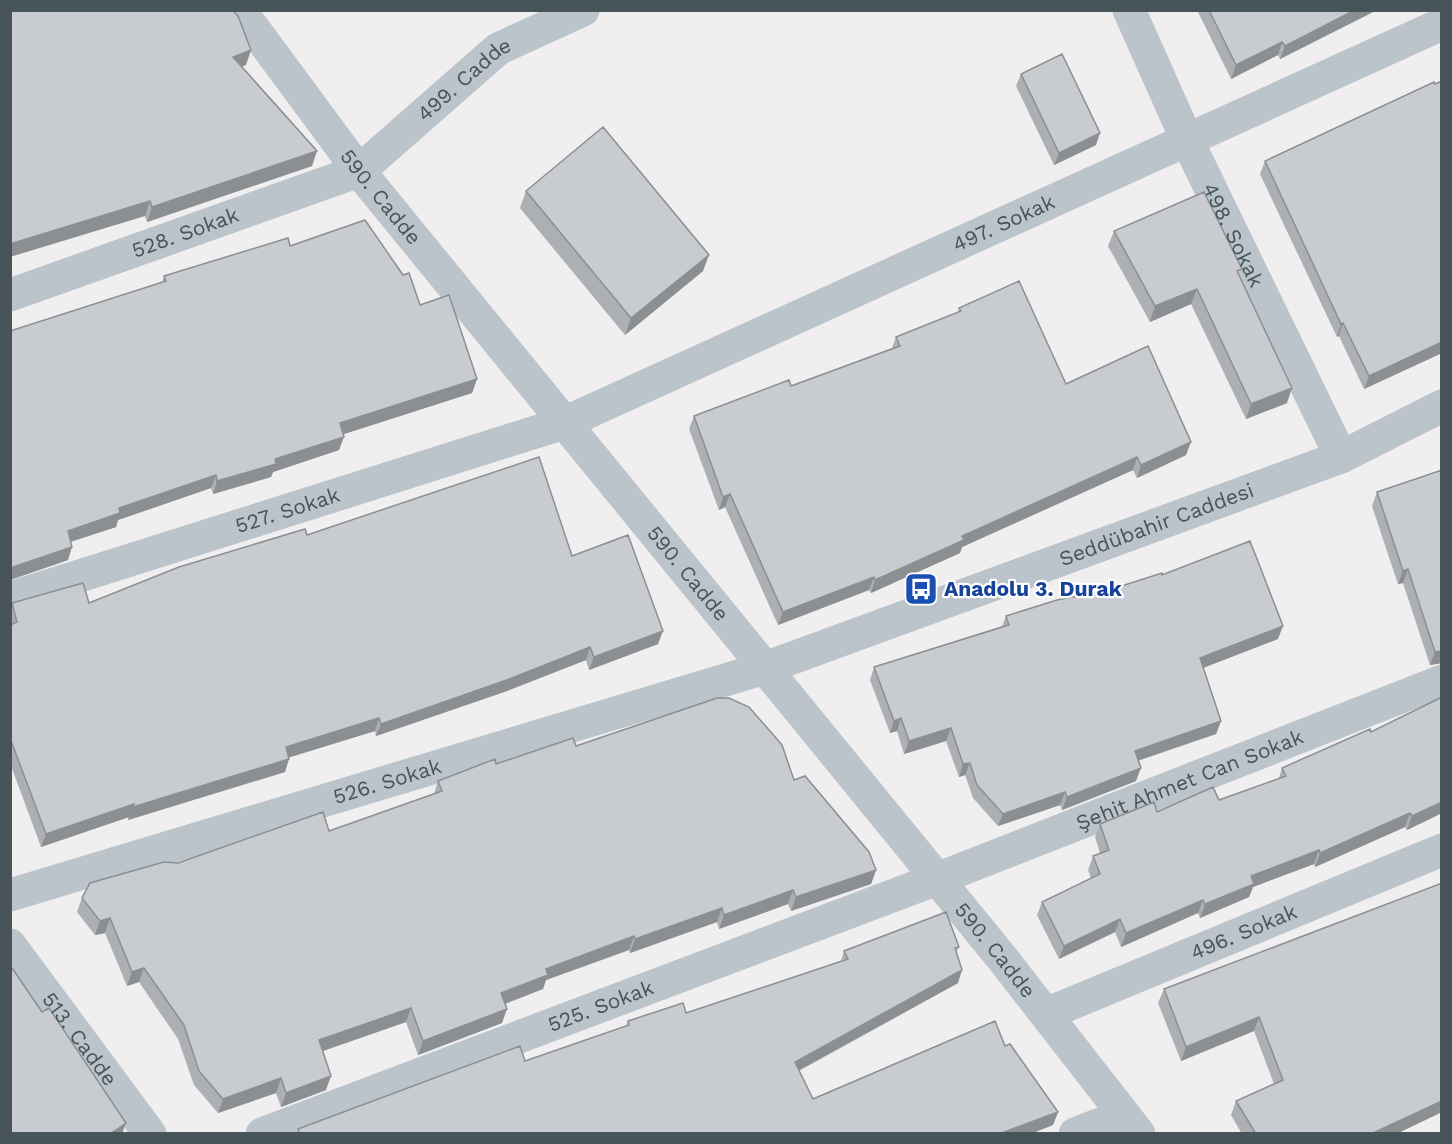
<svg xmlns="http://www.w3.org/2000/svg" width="1452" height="1144" viewBox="0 0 1452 1144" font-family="'Work Sans',sans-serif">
	<rect width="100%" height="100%" fill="#f0eeee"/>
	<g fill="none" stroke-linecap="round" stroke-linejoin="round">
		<g stroke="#bac4ca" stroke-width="33">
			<path id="s1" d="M 240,10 L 359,171 L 1002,958 L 1139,1134"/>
			<path id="s2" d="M 1129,10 L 1187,140 L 1341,457"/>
			<path id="s3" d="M 10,295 L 359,171 L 498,49 L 583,10"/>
			<path id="s4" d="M 10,598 L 564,423 L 1442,24"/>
			<path id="s5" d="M 10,895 L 765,668"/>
			<path id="s6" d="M 1046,1014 L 1442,850"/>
			<path id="s7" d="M 262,1134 L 937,879 L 1442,681"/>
			<path d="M 1075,1134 L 1124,1115"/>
		</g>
		<g stroke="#bac4ca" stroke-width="33">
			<path id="s8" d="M 765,668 L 1341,457 L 1442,406"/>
			<path id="s9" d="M 10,945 L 150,1134"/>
		</g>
	</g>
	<path fill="#acafb3" d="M 10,10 L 246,65 L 241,67 L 312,166 L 147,222 L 145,216 Z
		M 1197,10 L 1377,10 L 1280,59 L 1278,55 L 1231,79 Z
		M 1021,74 L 1096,145 L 1054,165 L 1016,86 Z
		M 1265,161 L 1442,353 L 1364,389 L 1339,336 L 1337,337 L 1260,174 Z
		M 526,191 L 703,271 L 625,335 L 520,208 Z
		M 1114,231 L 1239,276 L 1287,403 L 1246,419 L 1191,304 L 1150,322 L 1108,246 Z
		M 290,246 L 420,305 L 477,379 L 472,393 L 343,434 L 339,450 L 273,472 L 271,477 L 213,494 L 211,488 L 118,520 L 116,527 L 71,542 L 68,560 L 10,580 L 162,283 L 164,276 Z
		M 959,308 L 1066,384 L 1186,455 L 1137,478 L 1133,470 L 962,547 L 960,553 L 871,593 L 869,590 L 778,625 L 725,507 L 719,510 L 689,429 L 694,416 L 791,386 L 892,348 L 896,337 L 958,313 Z
		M 1442,470 L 1442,663 L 1430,665 L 1403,583 L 1398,584 L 1372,506 L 1377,492 Z
		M 307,535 L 572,556 L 658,644 L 589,670 L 586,660 L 507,691 L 376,736 L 375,731 L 289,757 L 285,772 L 128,820 L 129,817 L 41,847 L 10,763 L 10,607 L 12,603 L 89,603 Z
		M 1162,575 L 1278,639 L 1203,668 L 1221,721 L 1216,734 L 1138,761 L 1136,781 L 1062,810 L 1060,805 L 998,826 L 973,798 L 965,775 L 959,777 L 946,741 L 904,754 L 897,731 L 890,733 L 870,680 L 874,667 L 1002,626 L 1006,616 L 1109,590 Z
		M 1371,732 L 1442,813 L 1407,830 L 1405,827 L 1315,867 L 1314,864 L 1253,887 L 1249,897 L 1200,918 L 1198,913 L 1121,947 L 1115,932 L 1059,959 L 1037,915 L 1042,902 L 1091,878 L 1088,870 L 1093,856 L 1100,853 L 1095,837 L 1100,824 L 1157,812 L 1219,800 L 1279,778 L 1282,768 Z
		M 576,746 L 794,780 L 876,870 L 871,884 L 791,911 L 788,904 L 719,929 L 717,922 L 630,953 L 629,950 L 546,980 L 543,989 L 505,1004 L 502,1023 L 418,1055 L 406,1022 L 323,1051 L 326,1090 L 281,1107 L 276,1093 L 218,1113 L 194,1085 L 178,1039 L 139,982 L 127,986 L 105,933 L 95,935 L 77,912 L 82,898 L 178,863 L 329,831 L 434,794 L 438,781 L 496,764 Z
		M 1442,883 L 1442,1112 L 1396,1134 L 1242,1134 L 1231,1115 L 1236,1101 L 1274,1084 L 1254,1031 L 1181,1061 L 1158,1003 L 1164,989 Z
		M 959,947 L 956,953 L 958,983 L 799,1071 L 813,1099 L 1005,1046 L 1058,1112 L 1053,1125 L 1030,1134 L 297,1134 L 298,1129 L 525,1061 L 626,1026 L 628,1021 L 686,1013 L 841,961 L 844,951 Z"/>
	<path fill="#8c8f92" d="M 1355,10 L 1377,10 L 1280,59 L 1285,46 Z
		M 1282,42 L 1278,55 L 1231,79 L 1236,65 Z
		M 251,50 L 246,65 L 227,72 L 233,57 Z
		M 1100,133 L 1096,145 L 1054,165 L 1059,153 Z
		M 317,151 L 312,166 L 147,222 L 152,207 Z
		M 150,201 L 145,216 L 10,257 L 10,244 Z
		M 709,255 L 703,271 L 625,335 L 631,318 Z
		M 1197,289 L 1191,304 L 1150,322 L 1155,306 Z
		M 1343,323 L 1339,336 L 1337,337 L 1341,324 Z
		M 1442,342 L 1442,353 L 1364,389 L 1369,376 Z
		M 477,379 L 472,393 L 335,437 L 340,423 Z
		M 1292,388 L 1287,403 L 1246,419 L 1251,404 Z
		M 344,437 L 339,450 L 273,472 L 271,477 L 213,494 L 217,481 L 275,459 Z
		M 1191,442 L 1186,455 L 1137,478 L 1141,465 Z
		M 1137,457 L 1133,470 L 962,547 L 960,553 L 871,593 L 875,580 L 962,536 Z
		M 216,475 L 211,488 L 118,520 L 116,527 L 63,544 L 68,531 L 119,508 Z
		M 730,494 L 725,507 L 719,510 L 723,497 Z
		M 72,547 L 68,560 L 10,580 L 10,568 Z
		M 1408,569 L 1403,583 L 1398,584 L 1403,571 Z
		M 874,577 L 869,590 L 778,625 L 783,612 Z
		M 1283,626 L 1278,639 L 1195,671 L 1200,658 Z
		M 663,631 L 658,644 L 589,670 L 594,657 Z
		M 590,647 L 586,660 L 507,691 L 376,736 L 381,724 Z
		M 1442,651 L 1442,663 L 1430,665 L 1435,652 Z
		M 379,718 L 375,731 L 281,760 L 286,747 Z
		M 901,718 L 897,731 L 890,733 L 894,721 Z
		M 1221,721 L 1216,734 L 1130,763 L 1135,751 Z
		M 951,728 L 946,741 L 904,754 L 909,741 Z
		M 289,759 L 285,772 L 128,820 L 129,817 L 41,847 L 46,834 L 134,804 Z
		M 970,763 L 965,775 L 959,777 L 963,764 Z
		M 1141,768 L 1136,781 L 1062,810 L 1067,797 Z
		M 1065,792 L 1060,805 L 998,826 L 1003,814 Z
		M 1442,802 L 1442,813 L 1407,830 L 1412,816 Z
		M 1410,813 L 1405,827 L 1315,867 L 1320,853 Z
		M 1319,850 L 1314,864 L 1253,887 L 1249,897 L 1200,918 L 1205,904 L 1251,876 Z
		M 876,870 L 871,884 L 791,911 L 796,897 Z
		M 793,890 L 788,904 L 719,929 L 724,915 Z
		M 1203,900 L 1198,913 L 1121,947 L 1126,933 Z
		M 722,908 L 717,922 L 630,953 L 635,939 Z
		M 110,918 L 105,933 L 95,935 L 100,921 Z
		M 1120,919 L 1115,932 L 1059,959 L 1064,946 Z
		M 634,936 L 629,950 L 546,980 L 543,989 L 496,1007 L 501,993 L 546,969 Z
		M 144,968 L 139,982 L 127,986 L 132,972 Z
		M 962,970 L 958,983 L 790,1075 L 795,1062 Z
		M 411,1008 L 406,1022 L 314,1054 L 319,1040 Z
		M 507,1009 L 502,1023 L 418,1055 L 423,1041 Z
		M 1259,1017 L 1254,1031 L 1181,1061 L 1186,1047 Z
		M 331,1076 L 326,1090 L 281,1107 L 286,1093 Z
		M 281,1078 L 276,1093 L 218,1113 L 223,1099 Z
		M 1442,1101 L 1442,1112 L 1396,1134 L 1371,1134 Z
		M 1058,1112 L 1053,1125 L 1030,1134 L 999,1134 Z
		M 126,1123 L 122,1134 L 110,1134 Z"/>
	<path fill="#c8ccd0" stroke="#8c8f92" stroke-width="1.5" d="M 10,10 L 232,10 L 238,16 L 251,50 L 233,57 L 317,151 L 152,207 L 150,201 L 10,244 Z
		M 1209,10 L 1355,10 L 1285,46 L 1282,42 L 1236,65 Z
		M 1062,54 L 1100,133 L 1059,153 L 1021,74 Z
		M 1442,81 L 1442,342 L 1369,376 L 1343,323 L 1341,324 L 1265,161 L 1434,82 L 1435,84 Z
		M 603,127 L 709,255 L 631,318 L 526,191 Z
		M 1204,192 L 1242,269 L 1237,271 L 1292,388 L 1251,404 L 1197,289 L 1155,306 L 1114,231 Z
		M 365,220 L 403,275 L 409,273 L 420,305 L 449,295 L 477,379 L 340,423 L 344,437 L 275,459 L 276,464 L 217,481 L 216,475 L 119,508 L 120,513 L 68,531 L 72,547 L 10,568 L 10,331 L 166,281 L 164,276 L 288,238 L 290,246 Z
		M 1019,281 L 1066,384 L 1148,346 L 1191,442 L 1141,465 L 1137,457 L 962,536 L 964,540 L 875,580 L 874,577 L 783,612 L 730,494 L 723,497 L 694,416 L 789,380 L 791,386 L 900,346 L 896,337 L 961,311 L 959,308 Z
		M 539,457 L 572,556 L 628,535 L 663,631 L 594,657 L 590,647 L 512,678 L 381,724 L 379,718 L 286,747 L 289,759 L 133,807 L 134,804 L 46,834 L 10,738 L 10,625 L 17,622 L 12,603 L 83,583 L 89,603 L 179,567 L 305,529 L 307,535 Z
		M 1442,470 L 1442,651 L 1435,652 L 1408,569 L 1403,571 L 1377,492 Z
		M 1250,541 L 1283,626 L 1200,658 L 1221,721 L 1135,751 L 1141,768 L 1067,797 L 1065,792 L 1003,814 L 977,785 L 970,763 L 963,764 L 951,728 L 909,741 L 901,718 L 894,721 L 874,667 L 1009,625 L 1006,616 L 1057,600 L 1109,590 L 1162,573 L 1162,575 Z
		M 1442,697 L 1442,802 L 1412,816 L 1410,813 L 1320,853 L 1319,850 L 1251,876 L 1254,884 L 1205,904 L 1203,900 L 1126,933 L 1120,919 L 1064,946 L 1042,902 L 1100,874 L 1093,856 L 1109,850 L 1100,824 L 1154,802 L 1157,812 L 1213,787 L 1219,800 L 1286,776 L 1282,768 L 1370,729 L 1371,732 Z
		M 717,698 L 729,698 L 749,707 L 782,745 L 794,780 L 805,776 L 869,852 L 876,870 L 796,897 L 793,890 L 724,915 L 722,908 L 635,939 L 634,936 L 546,969 L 548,975 L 501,993 L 507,1009 L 423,1041 L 411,1008 L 319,1040 L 331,1076 L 286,1093 L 281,1078 L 223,1099 L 199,1071 L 184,1025 L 144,968 L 132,972 L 110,918 L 100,921 L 82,898 L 90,883 L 164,862 L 178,863 L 323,812 L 329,831 L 442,791 L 438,781 L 495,759 L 496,764 L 573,738 L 576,746 Z
		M 1442,883 L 1442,1101 L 1371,1134 L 1256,1134 L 1236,1101 L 1283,1080 L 1259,1017 L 1186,1047 L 1164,989 Z
		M 946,912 L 959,947 L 955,948 L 962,970 L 795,1062 L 813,1099 L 995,1021 L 1005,1046 L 1010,1044 L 1058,1112 L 999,1134 L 300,1134 L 298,1129 L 520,1046 L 525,1061 L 629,1025 L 628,1021 L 683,1003 L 686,1013 L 848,959 L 844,951 Z
		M 10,965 L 42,1012 L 49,1008 L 126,1123 L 110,1134 L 10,1134 Z"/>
	<defs>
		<symbol id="bus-square" viewBox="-11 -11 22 22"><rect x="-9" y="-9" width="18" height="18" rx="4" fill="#1a4fb4" stroke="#fff"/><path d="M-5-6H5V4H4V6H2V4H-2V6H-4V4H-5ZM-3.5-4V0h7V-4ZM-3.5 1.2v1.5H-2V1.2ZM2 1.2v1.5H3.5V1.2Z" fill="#fff"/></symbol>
	</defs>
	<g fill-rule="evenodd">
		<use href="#bus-square" x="902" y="570" width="38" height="38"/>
	</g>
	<g text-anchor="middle" stroke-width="4.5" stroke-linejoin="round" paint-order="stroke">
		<g font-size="21" fill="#47545a" stroke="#fff">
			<text dy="7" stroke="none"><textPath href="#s3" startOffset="510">499. Cadde</textPath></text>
			<text dy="7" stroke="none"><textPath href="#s1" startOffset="234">590. Cadde</textPath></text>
			<text dy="7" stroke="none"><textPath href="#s4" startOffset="1064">497. Sokak</textPath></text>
			<text dy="7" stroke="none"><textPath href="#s3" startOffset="186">528. Sokak</textPath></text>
			<text dy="7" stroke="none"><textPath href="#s2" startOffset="248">498. Sokak</textPath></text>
			<text dy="7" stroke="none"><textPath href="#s4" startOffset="291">527. Sokak</textPath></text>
			<text dy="7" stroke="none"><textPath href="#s8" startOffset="417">Seddübahir Caddesi</textPath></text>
			<text dy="7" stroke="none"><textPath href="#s1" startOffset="720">590. Cadde</textPath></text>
			<text dy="7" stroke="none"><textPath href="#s7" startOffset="993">Şehit Ahmet Can Sokak</textPath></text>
			<text dy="7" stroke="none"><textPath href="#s5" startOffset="394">526. Sokak</textPath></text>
			<text dy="7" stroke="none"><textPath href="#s6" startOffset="214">496. Sokak</textPath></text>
			<text dy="7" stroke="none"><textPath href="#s1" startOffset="1206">590. Cadde</textPath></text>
			<text dy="7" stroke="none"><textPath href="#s7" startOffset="362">525. Sokak</textPath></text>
			<text dy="7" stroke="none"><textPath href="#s9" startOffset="117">513. Cadde</textPath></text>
		</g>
		<g font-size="21" font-weight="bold" fill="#164399" stroke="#fff" text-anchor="start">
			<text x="944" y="596">Anadolu 3. Durak</text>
		</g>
	</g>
	<rect width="1452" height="1144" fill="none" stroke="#47545a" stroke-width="24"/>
</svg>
